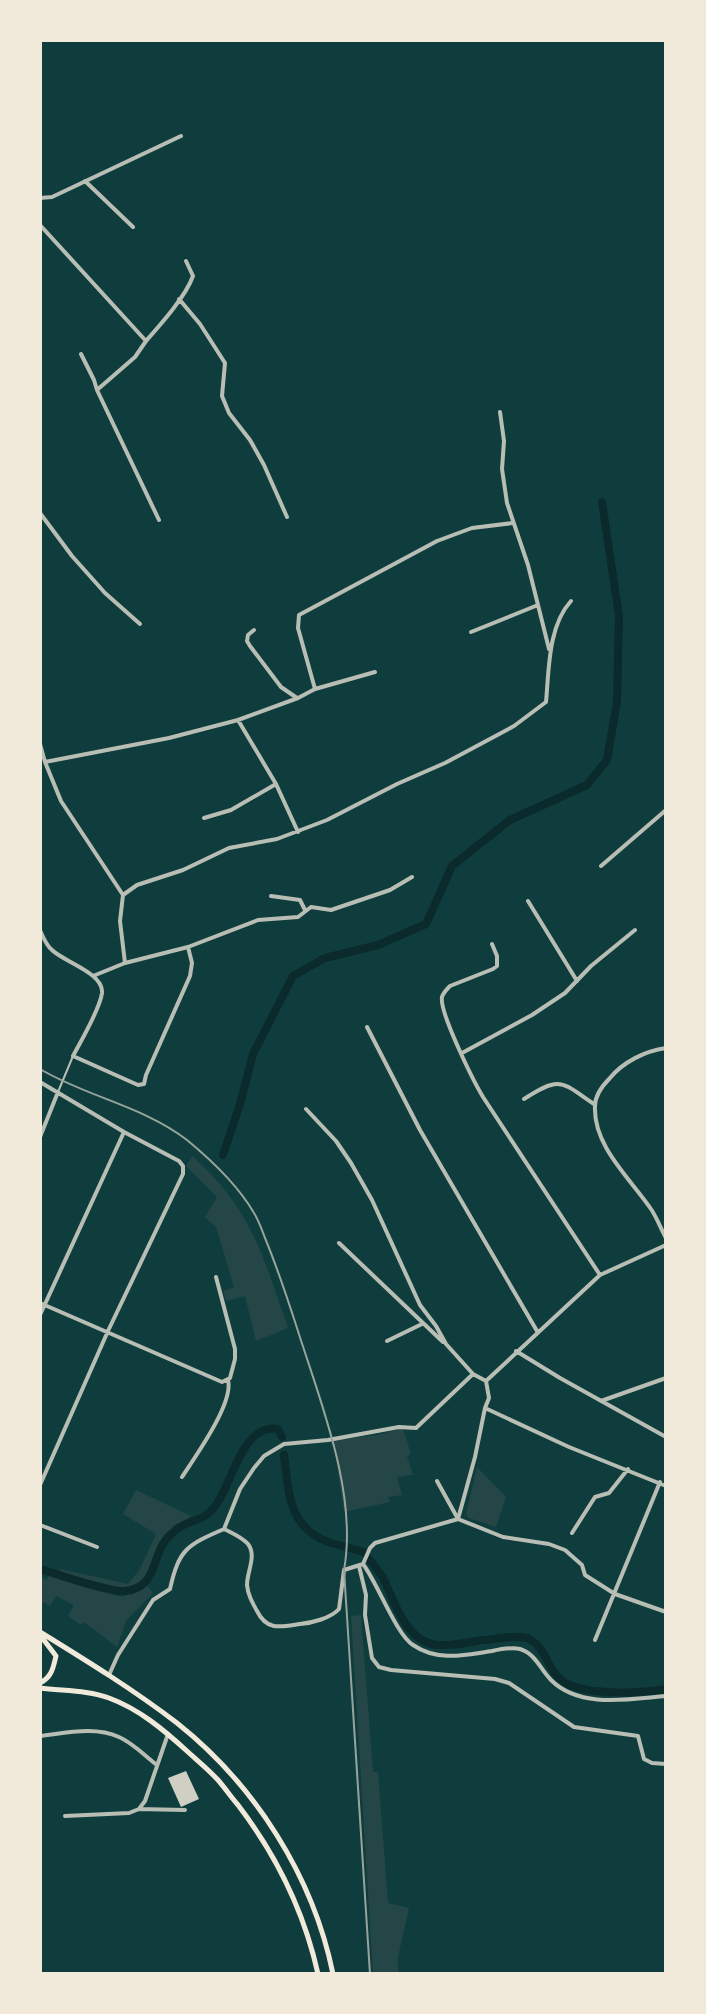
<svg xmlns="http://www.w3.org/2000/svg" width="706" height="2014" viewBox="0 0 706 2014" font-family="'Roboto Serif',serif">
	<rect width="100%" height="100%" fill="#0f3d3e"/>
	<path fill="#244646" d="M 192,1156 C 252,1209 263,1256 288,1328 L 256,1341 L 245,1296 L 226,1301 L 223,1291 L 234,1287 L 216,1227 L 205,1217 L 217,1197 L 186,1166 Z
		M 403,1428 L 411,1454 L 407,1456 L 413,1475 L 397,1477 L 402,1495 L 388,1497 L 390,1502 L 344,1512 L 333,1440 L 377,1435 Z
		M 477,1467 L 506,1497 L 496,1527 L 469,1518 L 466,1514 Z
		M 136,1490 L 191,1516 L 164,1534 L 148,1573 L 138,1583 L 125,1589 L 59,1573 L 60,1569 L 128,1584 L 140,1569 L 156,1534 L 123,1514 Z
		M 50,1575 L 122,1597 L 147,1586 L 153,1593 L 126,1621 L 117,1647 L 84,1622 L 81,1625 L 68,1616 L 74,1605 L 56,1596 L 50,1606 L 44,1602 L 41,1606 L 41,1577 L 46,1580 Z
		M 361,1615 L 373,1772 L 378,1772 L 388,1903 L 409,1908 L 398,1957 L 398,1973 L 373,1973 L 351,1616 Z"/>
	<g fill="none" stroke-linecap="round" stroke-linejoin="round">
		<path stroke="#0a2a2b" stroke-width="8" d="M 223,1155 L 240,1104 L 253,1054 L 293,976 L 325,958 L 378,945 L 426,924 L 452,866 L 510,820 L 587,785 L 607,760 L 617,702 L 619,616 L 602,502
			M 284,1455 C 289,1493 288,1529 331,1543 C 342,1546 352,1548 363,1552
			M 367,1556 C 372,1563 378,1570 383,1578 C 395,1602 406,1643 438,1645 C 453,1646 469,1642 484,1640 C 495,1639 520,1634 529,1639 C 545,1647 547,1666 559,1678 C 577,1697 641,1693 666,1689
			M 40,1569 C 57,1574 111,1593 125,1591 C 157,1588 152,1557 165,1541 C 169,1537 174,1531 178,1528 C 192,1519 204,1522 216,1505 C 233,1482 242,1423 278,1429 L 282,1437"/>
	</g>
	<path fill="#cfcfc3" d="M 186,1771 L 199,1799 L 181,1807 L 168,1778 Z"/>
	<g fill="none" stroke-linecap="round" stroke-linejoin="round">
		<path stroke="#b8beb3" stroke-width="2" d="M 58,1092 L 73,1056"/>
		<path stroke="#b8beb3" stroke-width="4" d="M 85,181 L 133,227
			M 40,198 L 52,197 L 181,136
			M 40,225 L 146,341 C 161,324 186,296 193,276 L 186,261
			M 179,299 L 200,324 L 225,363 L 222,396 L 229,413 L 250,440 L 264,465 L 287,517
			M 146,341 L 135,357 L 97,390 L 159,520
			M 81,354 L 94,380 L 97,390
			M 500,412 L 504,441 L 502,469 L 507,503 L 528,565 L 549,649
			M 40,513 L 72,556 L 105,593 L 140,624
			M 254,630 L 248,635 L 247,641 L 250,646 L 281,687 L 297,698
			M 471,632 L 538,605
			M 315,689 L 298,628 L 299,615 L 437,541 L 472,528 L 513,523
			M 238,720 L 276,784 L 298,832
			M 40,744 L 45,762 L 61,801 L 123,895 L 120,921 L 125,963 L 93,976
			M 45,762 L 169,738 L 238,720 L 298,698 L 315,689 L 375,672
			M 204,818 L 231,810 L 276,784
			M 601,866 L 666,810
			M 123,895 L 137,885 L 183,870 L 229,848 L 277,839 L 327,820 L 397,784 L 445,763 L 514,726 L 546,702 C 549,670 548,626 571,601
			M 271,896 L 300,900 L 305,910
			M 528,901 L 577,981
			M 40,930 C 43,937 46,945 52,950 C 64,962 104,973 102,993 C 100,1009 81,1041 73,1056 L 138,1085 L 144,1084 L 146,1075 L 190,976 L 192,963 L 188,947
			M 492,944 L 497,956 L 497,966 L 493,969 L 450,986 C 447,989 443,993 442,997 C 439,1012 474,1082 483,1097 L 600,1275
			M 125,963 L 188,947 L 258,920 L 298,917 L 311,907 L 331,910 L 390,890 L 412,877
			M 367,1027 L 420,1130 L 537,1331
			M 666,1048 C 645,1051 623,1062 610,1078 C 603,1085 595,1095 595,1106 C 593,1146 630,1178 651,1209 C 657,1218 661,1229 666,1238
			M 462,1053 L 532,1015 L 565,993 L 591,966 L 635,930
			M 40,1082 L 124,1132 L 179,1161 L 183,1166 L 183,1174 L 108,1331 L 40,1485
			M 524,1099 C 561,1075 561,1082 594,1104
			M 306,1109 L 336,1141 L 351,1163 L 372,1200 L 420,1305 L 436,1326 L 446,1344 L 473,1374 L 486,1381
			M 40,1137 L 58,1092
			M 339,1243 L 443,1342
			M 40,1303 L 222,1382 L 230,1378 L 235,1359 L 235,1349 L 216,1277
			M 40,1315 L 124,1132
			M 387,1341 L 422,1324
			M 516,1351 L 560,1378 L 666,1437
			M 486,1381 L 600,1275 L 666,1245
			M 601,1401 L 666,1378
			M 485,1408 L 569,1447 L 666,1486
			M 182,1477 C 195,1457 234,1403 228,1380
			M 437,1481 L 458,1519 L 503,1537 L 549,1544 L 565,1550 L 582,1565 L 585,1575 L 615,1594 L 666,1612
			M 40,1525 L 97,1547
			M 224,1529 C 232,1533 242,1537 248,1544 C 257,1556 247,1571 247,1585 C 248,1595 252,1602 257,1611 C 267,1631 280,1627 300,1624 C 312,1623 331,1618 339,1609 L 344,1570 L 363,1564 L 370,1548 L 375,1543 L 458,1519 L 475,1457 L 485,1408 L 489,1398 L 486,1381
			M 572,1533 L 595,1497 L 609,1493 L 628,1469
			M 363,1564 C 378,1584 396,1634 413,1645 C 438,1662 465,1655 492,1651 C 501,1649 511,1647 520,1649 C 536,1654 540,1669 551,1680 C 580,1709 629,1699 666,1696
			M 359,1566 L 366,1595 L 365,1615 L 372,1658 L 379,1667 L 391,1670 L 495,1679 L 509,1683 L 574,1727 L 638,1736 L 644,1759 L 652,1763 L 666,1764
			M 595,1640 L 660,1482
			M 109,1675 L 118,1655 L 153,1600 L 170,1589 C 179,1549 187,1545 224,1529 L 240,1489 L 254,1468 L 264,1456 L 284,1444 L 328,1440 L 399,1427 L 416,1428 L 473,1374
			M 40,1736 C 66,1733 95,1726 119,1737 C 133,1743 145,1756 157,1765
			M 139,1809 L 185,1810
			M 65,1816 L 129,1813 L 139,1809 L 145,1801 L 168,1734"/>
		<path stroke="#f1e9da" stroke-width="5" d="M 40,1632 C 87,1661 134,1690 177,1723 C 255,1785 313,1876 333,1974
			M 40,1635 L 56,1656 C 53,1668 52,1677 40,1683
			M 40,1688 C 62,1691 88,1690 109,1698 C 139,1709 164,1730 188,1752 C 198,1761 209,1770 218,1780 C 225,1788 231,1797 238,1805 C 277,1856 304,1911 318,1974"/>
		<path stroke="#97a49c" stroke-width="2" d="M 40,1069 C 87,1097 143,1106 187,1140 C 210,1159 239,1187 254,1213 C 259,1221 262,1230 265,1238 C 277,1267 287,1297 297,1328 C 320,1401 358,1493 344,1570 L 370,1974"/>
	</g>
	<rect width="706" height="2014" fill="none" stroke="#f1e9da" stroke-width="84"/>
</svg>
